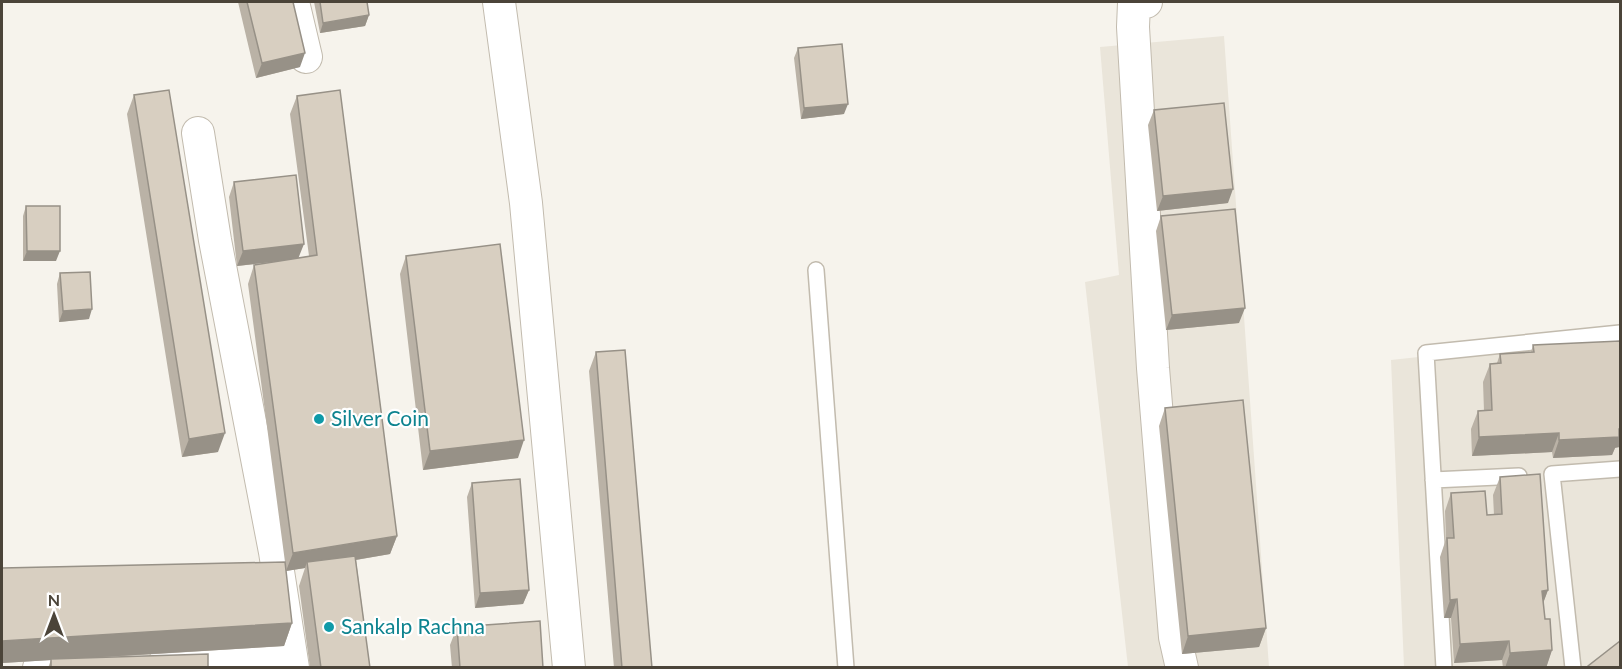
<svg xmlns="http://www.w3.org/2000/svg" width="1622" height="669" viewBox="0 0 1622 669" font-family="Lato,sans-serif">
	<rect width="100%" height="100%" fill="#f6f3ec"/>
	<path fill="#eae5da" d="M 1224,36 L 1269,667 L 1128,667 L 1085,282 L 1119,275 L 1100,47 Z
		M 1620,335 L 1620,667 L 1404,667 L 1391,360 Z"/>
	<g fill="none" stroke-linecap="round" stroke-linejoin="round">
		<defs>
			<path id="service" d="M 816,270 L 846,668
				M 1433,480 L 1519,476
				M 1444,668 L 1426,353 L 1620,333
				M 1573,668 L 1552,474 L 1620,469"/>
			<path id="minor" d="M 293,2 L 306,57
				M 499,2 L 526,203 L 569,668
				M 1146,2 L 1134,3 L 1133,27 L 1153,368 L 1175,637 L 1182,668
				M 198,133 L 215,240 L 275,552 L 293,668
				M 166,659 L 289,650
				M 39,668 L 89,664"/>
		</defs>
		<use href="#service" stroke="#c2bbae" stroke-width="18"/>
		<use href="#minor" stroke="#c2bbae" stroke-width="34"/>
		<use href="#service" stroke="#fff" stroke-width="15"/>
		<use href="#minor" stroke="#fff" stroke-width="32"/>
	</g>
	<path fill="#bab2a6" d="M 238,2 L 293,2 L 300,67 L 256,78 Z
		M 314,2 L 367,2 L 369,15 L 365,26 L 320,33 Z
		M 798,48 L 844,114 L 801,119 L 794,58 Z
		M 134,95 L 218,452 L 182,457 L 127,114 Z
		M 297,96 L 397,536 L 390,554 L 356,560 L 370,668 L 310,668 L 299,586 L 305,568 L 286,571 L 292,623 L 284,646 L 92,658 L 208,668 L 48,668 L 51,660 L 2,663 L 2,568 L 285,562 L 248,284 L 254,265 L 282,261 L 237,266 L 229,197 L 234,182 L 299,258 L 309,256 L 290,114 Z
		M 1154,110 L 1228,203 L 1157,211 L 1148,125 Z
		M 26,206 L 56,261 L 23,261 L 23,216 Z
		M 1161,216 L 1239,323 L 1166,330 L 1156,231 Z
		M 406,256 L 518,458 L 423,470 L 400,274 Z
		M 60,273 L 89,319 L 59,322 L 57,284 Z
		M 1533,345 L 1615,448 L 1612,455 L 1553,458 L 1552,452 L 1472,456 L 1471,429 L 1478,411 L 1484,411 L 1483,382 L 1490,364 L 1497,363 L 1500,354 L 1531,352 Z
		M 596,352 L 652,668 L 614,668 L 589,371 Z
		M 1165,408 L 1266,628 L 1259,647 L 1182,654 L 1159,426 Z
		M 1500,477 L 1548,590 L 1543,603 L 1545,619 L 1552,650 L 1546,668 L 1503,668 L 1502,660 L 1454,663 L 1451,618 L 1444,618 L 1440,557 L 1446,539 L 1445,511 L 1451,493 L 1487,515 L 1494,515 L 1493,495 Z
		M 472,483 L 529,590 L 523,604 L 475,608 L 467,497 Z
		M 457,627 L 543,668 L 452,668 L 450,645 Z"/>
	<path fill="#979187" d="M 369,15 L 365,26 L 320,33 L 323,23 Z
		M 305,53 L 300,67 L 256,78 L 262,63 Z
		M 848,104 L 844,114 L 801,119 L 804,108 Z
		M 1233,189 L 1228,203 L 1157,211 L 1163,196 Z
		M 304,244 L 298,259 L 237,266 L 243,251 Z
		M 27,251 L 60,251 L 56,261 L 23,261 Z
		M 1245,308 L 1239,323 L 1166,330 L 1172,315 Z
		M 92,309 L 89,319 L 59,322 L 63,311 Z
		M 1620,429 L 1620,447 L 1615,448 L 1612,455 L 1553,458 L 1559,440 Z
		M 225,433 L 218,452 L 182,457 L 189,439 Z
		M 1559,433 L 1552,452 L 1472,456 L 1479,437 Z
		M 524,440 L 518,458 L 423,470 L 430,451 Z
		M 397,536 L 390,554 L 308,568 L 307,562 L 305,568 L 286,571 L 293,553 Z
		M 529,590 L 523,604 L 475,608 L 480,593 Z
		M 1548,590 L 1541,609 L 1542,591 Z
		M 1457,599 L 1451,618 L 1444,618 L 1450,600 Z
		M 292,623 L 284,646 L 2,663 L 2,641 Z
		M 1266,628 L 1259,647 L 1182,654 L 1188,636 Z
		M 1509,641 L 1502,660 L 1454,663 L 1460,644 Z
		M 1552,650 L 1546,668 L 1505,668 L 1510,653 Z"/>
	<path fill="#d8cfc1" stroke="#979187" stroke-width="1.5" d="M 247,2 L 293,2 L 305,53 L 262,63 Z
		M 320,2 L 367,2 L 369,15 L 323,23 Z
		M 842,44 L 848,104 L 804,108 L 798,48 Z
		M 169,90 L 225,433 L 189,439 L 134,95 Z
		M 340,90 L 397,536 L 293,553 L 254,265 L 317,255 L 297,96 Z
		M 1224,103 L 1233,189 L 1163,196 L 1154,110 Z
		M 296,175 L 304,244 L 243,251 L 234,182 Z
		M 26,206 L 60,206 L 60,251 L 27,251 Z
		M 1235,209 L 1245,308 L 1172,315 L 1161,216 Z
		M 500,244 L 524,440 L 430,451 L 406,256 Z
		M 90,272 L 92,309 L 63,311 L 60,273 Z
		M 1620,341 L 1620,429 L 1619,429 L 1619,437 L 1559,440 L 1559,433 L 1479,437 L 1478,411 L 1492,410 L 1490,364 L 1501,363 L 1500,354 L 1534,352 L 1533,345 Z
		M 625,350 L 652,668 L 622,668 L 596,352 Z
		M 1243,400 L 1266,628 L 1188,636 L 1165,408 Z
		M 1540,474 L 1548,590 L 1542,591 L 1545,619 L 1550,619 L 1552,650 L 1510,653 L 1509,641 L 1460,644 L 1457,599 L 1450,600 L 1447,538 L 1454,538 L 1451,493 L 1485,491 L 1487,515 L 1502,514 L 1500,477 Z
		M 520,479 L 529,590 L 480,593 L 472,483 Z
		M 355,556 L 370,668 L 321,668 L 307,562 Z
		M 285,562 L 292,623 L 2,641 L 2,568 Z
		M 540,621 L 543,668 L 460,668 L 457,627 Z
		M 1620,641 L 1620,668 L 1589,668 L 1588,666 Z
		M 208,654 L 208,668 L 51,668 L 51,659 Z"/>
	<g fill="#0f9aa8" stroke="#fff" stroke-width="2">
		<circle cx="319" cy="419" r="6"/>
		<circle cx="329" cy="627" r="6"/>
	</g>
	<g text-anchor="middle" stroke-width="4.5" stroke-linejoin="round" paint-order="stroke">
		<g font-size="21" fill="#0d838f" stroke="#fff" text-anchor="start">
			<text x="331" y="426">Silver Coin</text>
			<text x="341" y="634">Sankalp Rachna</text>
		</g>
	</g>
	<rect width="1622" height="669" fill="none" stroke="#4b4439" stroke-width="6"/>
	<g transform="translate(54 615)" stroke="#ffffff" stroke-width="4.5" paint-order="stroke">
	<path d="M0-4.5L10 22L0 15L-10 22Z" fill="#4b4439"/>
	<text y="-9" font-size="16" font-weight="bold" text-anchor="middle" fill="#4b4439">N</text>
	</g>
</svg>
